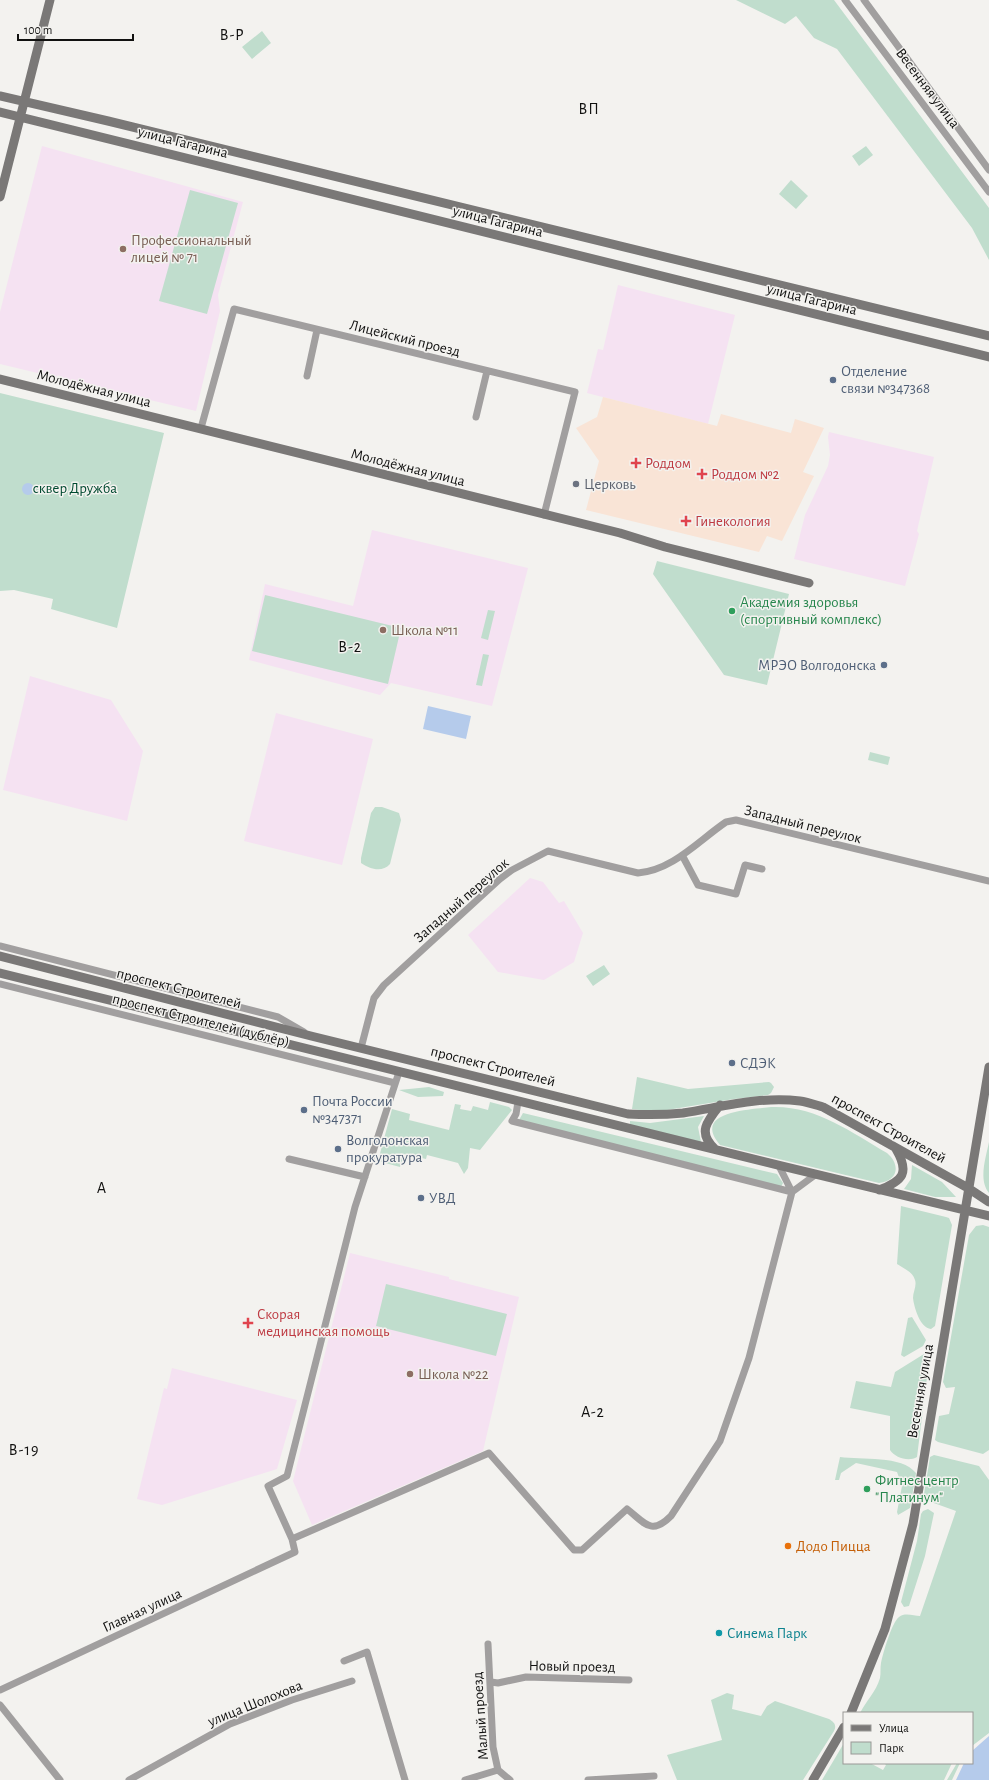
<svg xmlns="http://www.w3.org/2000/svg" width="989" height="1780" viewBox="0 0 989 1780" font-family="'Alegreya Sans',sans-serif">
	<rect width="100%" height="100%" fill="#f3f2ef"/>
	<path fill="#f5e2f2" d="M 42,146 L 243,202 L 218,295 L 220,311 L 196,411 L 0,364 L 0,312 Z
		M 618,285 L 735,315 L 708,424 L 587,393 L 598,349 L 603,350 Z
		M 829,432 L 934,457 L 917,531 L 919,534 L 905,586 L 794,559 L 805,515 L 828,466 L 830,455 L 828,437 Z
		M 372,530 L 528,568 L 492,706 L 391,683 L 380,695 L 249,660 L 265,584 L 353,606 Z
		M 30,676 L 111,700 L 143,751 L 127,821 L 3,790 Z
		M 276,713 L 373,739 L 342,865 L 244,841 Z
		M 530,878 L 543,882 L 559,903 L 564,901 L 583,933 L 574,962 L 544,980 L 498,972 L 468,935 Z
		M 350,1253 L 449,1277 L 449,1279 L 519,1297 L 483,1451 L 312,1525 L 293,1481 Z
		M 172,1368 L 297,1400 L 277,1469 L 162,1505 L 137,1499 L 164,1388 L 167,1389 Z"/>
	<path fill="#f9e4d6" d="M 603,397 L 717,426 L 721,414 L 791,433 L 795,419 L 824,428 L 803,472 L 814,476 L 782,541 L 767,536 L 759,552 L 586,510 L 599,461 L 576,428 L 597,417 Z"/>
	<path fill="#c0ddcd" d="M 736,0 L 834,0 L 989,208 L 989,260 L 972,228 L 837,49 L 814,38 L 796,16 L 785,24 Z
		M 262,31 L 271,43 L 252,59 L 242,47 Z
		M 866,146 L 873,155 L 859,166 L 852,156 Z
		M 791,180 L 808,196 L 796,209 L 779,194 Z
		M 190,190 L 238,203 L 207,314 L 159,301 Z
		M 0,393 L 164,433 L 117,628 L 51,609 L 53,599 L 14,590 L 0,591 Z
		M 657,561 L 789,594 L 767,685 L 724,675 L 653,574 Z
		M 265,595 L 401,628 L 388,684 L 252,651 Z
		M 488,610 L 495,611 L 488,640 L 481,638 Z
		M 483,654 L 489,655 L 482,686 L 476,685 Z
		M 870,752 L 890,757 L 888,765 L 868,760 Z
		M 375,807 L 382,807 L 399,813 L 401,820 L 390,864 C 382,873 370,869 361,863 L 361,858 L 371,813 Z
		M 604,965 L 610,974 L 593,986 L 586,976 Z
		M 637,1077 L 688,1089 L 769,1082 L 771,1083 L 774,1087 L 771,1093 L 768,1095 L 734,1099 L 655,1112 L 632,1109 Z
		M 429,1087 L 444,1092 L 443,1096 L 418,1097 L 399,1090 Z
		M 490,1102 L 509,1107 L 512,1110 L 480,1150 L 470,1148 L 468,1168 L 464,1174 L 458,1163 L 427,1155 L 426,1159 L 404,1154 L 400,1167 L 378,1161 L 392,1109 L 410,1114 L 409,1120 L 449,1130 L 455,1104 L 461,1105 L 460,1109 L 471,1111 L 473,1106 L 488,1110 Z
		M 771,1107 C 815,1105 851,1132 887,1153 C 901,1165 898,1181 879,1183 L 720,1145 C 691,1111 751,1110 771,1107 Z
		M 523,1113 L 777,1174 L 783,1183 L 781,1187 L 519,1120 Z
		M 704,1116 L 698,1127 L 701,1142 L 630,1125 L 630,1121 L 650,1123 Z
		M 989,1142 L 989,1193 C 978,1180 986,1157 989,1142 Z
		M 912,1165 L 942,1182 L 956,1197 L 935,1197 L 904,1189 L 911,1179 Z
		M 901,1206 L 946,1217 L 949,1218 L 952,1225 L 935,1326 L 931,1329 C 920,1328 914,1307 913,1298 C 913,1292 917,1286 915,1280 C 913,1272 903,1268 897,1264 Z
		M 983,1225 L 989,1227 L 989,1450 L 983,1454 L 938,1442 L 935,1440 L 939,1416 L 949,1414 L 955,1387 L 946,1388 L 943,1382 L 969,1235 L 976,1226 Z
		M 386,1284 L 507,1314 L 496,1356 L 376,1326 Z
		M 912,1317 L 926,1340 L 923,1346 L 904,1357 L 901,1355 L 908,1318 Z
		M 930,1353 L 917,1457 C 909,1462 895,1458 890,1450 L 890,1416 L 850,1408 L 856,1381 L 891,1387 L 895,1372 L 924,1354 Z
		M 934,1455 L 979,1466 L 989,1480 L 989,1733 L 972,1746 L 972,1713 L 860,1713 C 866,1701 876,1692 880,1678 C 881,1673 880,1668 881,1663 C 883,1653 892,1622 899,1617 C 905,1612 914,1616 920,1616 L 956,1511 L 931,1502 L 924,1494 L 930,1457 Z
		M 840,1457 C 861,1460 902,1455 916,1473 L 910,1508 L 898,1515 L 897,1512 L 902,1486 L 897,1472 L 856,1463 L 841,1473 L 839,1480 L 835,1480 Z
		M 928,1509 L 934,1513 L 925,1556 L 909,1606 L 904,1607 L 901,1602 L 917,1541 L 921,1514 L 923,1511 Z
		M 727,1693 L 734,1695 L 732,1709 L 761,1716 L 767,1706 L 775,1701 L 829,1719 C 834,1722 837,1725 834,1731 L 803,1780 L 677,1780 L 667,1755 L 722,1740 L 711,1700 Z
		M 844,1743 L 844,1763 L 870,1763 L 883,1770 L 886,1765 L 884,1763 L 952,1763 L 944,1780 L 822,1780 Z
		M 957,1763 L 960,1763 L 952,1780 L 947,1780 Z"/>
	<path fill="#b5cbeb" d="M22 489a6 6 0 1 1 12 0a6 6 0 1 1-12 0Z
		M 428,706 L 471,716 L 466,739 L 423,729 Z
		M 989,1736 L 989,1780 L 956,1780 L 964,1763 L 972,1763 L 972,1751 Z"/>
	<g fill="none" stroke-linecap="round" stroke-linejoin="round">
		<path stroke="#a19f9f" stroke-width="7" d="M 845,0 L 989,192
			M 864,0 L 989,170
			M 307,376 L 317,330
			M 476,417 L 487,371
			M 201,428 L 234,309 L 575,392 L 544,515
			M 682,855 L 698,885 L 736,894 L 745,865 L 762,869
			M 0,946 L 278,1017 L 304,1032
			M 0,984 L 395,1083
			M 361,1048 L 374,998 L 384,985 L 500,879 L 512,870 L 548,851 L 638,873 C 673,870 698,841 726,822 L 736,820 L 989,881
			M 518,1102 L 516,1114 L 512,1121 L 792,1192
			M 289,1159 L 365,1177
			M 779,1166 L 792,1192
			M 292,1539 L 489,1453 L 574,1550 L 582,1550 L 627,1509 C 645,1523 651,1536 671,1516 L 720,1441 L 749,1358 L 792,1192 L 815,1175
			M 488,1644 L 493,1747 L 498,1770 L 510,1780
			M 344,1661 L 367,1652 L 405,1780
			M 491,1682 L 498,1683 L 526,1677 L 629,1680
			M 0,1690 L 295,1552 L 292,1539 L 268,1486 L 287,1476 L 355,1207 L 399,1072
			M 0,1705 L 60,1780
			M 129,1780 L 230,1724 L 292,1700 L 352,1681
			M 465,1780 L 498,1770
			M 588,1780 L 654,1776"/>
		<path stroke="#7a7877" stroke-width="9" d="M 0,96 L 108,121 L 989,336
			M 0,112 L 989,357
			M 0,197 L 50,0
			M 0,379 L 620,533 L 665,547 L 809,583
			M 0,956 L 311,1036 L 628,1114 C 647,1115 664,1115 683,1113 C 722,1107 760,1096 800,1101 C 807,1102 816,1105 823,1107 L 968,1188 L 989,1202
			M 0,973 C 330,1055 659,1137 989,1216
			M 715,1149 C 697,1133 707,1121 720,1105
			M 879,1190 C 903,1181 910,1173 896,1149
			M 851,1713 L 885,1629 L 913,1524 L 989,1067
			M 813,1780 L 844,1727"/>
	</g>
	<g fill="#8d6e63" stroke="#f3f2ef" stroke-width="1.5">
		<circle cx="123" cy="249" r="4"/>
		<circle cx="383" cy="630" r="4"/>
		<circle cx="410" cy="1374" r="4"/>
	</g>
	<g fill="#5c6f8a" stroke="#f3f2ef" stroke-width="1.5">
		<circle cx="833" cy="380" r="4"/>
		<circle cx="884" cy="665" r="4"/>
		<circle cx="732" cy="1063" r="4"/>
		<circle cx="304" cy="1110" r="4"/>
		<circle cx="338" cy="1149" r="4"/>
		<circle cx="421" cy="1198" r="4"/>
	</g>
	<g fill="#e0444e" stroke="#f3f2ef" stroke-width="1.5">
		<path d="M634 457h4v4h4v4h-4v4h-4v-4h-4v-4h4z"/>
		<path d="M700 468h4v4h4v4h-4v4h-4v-4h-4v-4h4z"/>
		<path d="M684 515h4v4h4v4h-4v4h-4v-4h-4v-4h4z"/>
		<path d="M246 1317h4v4h4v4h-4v4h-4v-4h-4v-4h4z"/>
	</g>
	<circle fill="#6b7280" stroke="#f3f2ef" stroke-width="1.5" cx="576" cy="484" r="4"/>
	<g fill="#2e9e5b" stroke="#f3f2ef" stroke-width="1.5">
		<circle cx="732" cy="611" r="4"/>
		<circle cx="867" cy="1489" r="4"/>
	</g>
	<circle fill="#e8710a" stroke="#f3f2ef" stroke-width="1.5" cx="788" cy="1546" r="4"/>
	<circle fill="#0f9aa8" stroke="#f3f2ef" stroke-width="1.5" cx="719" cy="1633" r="4"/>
	<g text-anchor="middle" stroke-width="3" stroke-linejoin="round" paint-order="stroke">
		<g font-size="15" fill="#111110" stroke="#f3f2ef">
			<text transform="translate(928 88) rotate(53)" y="5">Весенняя улица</text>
			<text transform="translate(183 142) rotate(14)" y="5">улица Гагарина</text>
			<text transform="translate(498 221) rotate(14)" y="5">улица Гагарина</text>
			<text transform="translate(812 299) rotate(14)" y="5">улица Гагарина</text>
			<text transform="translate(405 338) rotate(14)" y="5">Лицейский проезд</text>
			<text transform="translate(94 388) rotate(14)" y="5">Молодёжная улица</text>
			<text transform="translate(408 467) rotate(14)" y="5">Молодёжная улица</text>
			<text transform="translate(803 824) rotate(14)" y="5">Западный переулок</text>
			<text transform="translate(461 900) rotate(-41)" y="5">Западный переулок</text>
			<text transform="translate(179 988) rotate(14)" y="5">проспект Строителей</text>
			<text transform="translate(201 1020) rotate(14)" y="5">проспект Строителей (дублёр)</text>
			<text transform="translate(493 1066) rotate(14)" y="5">проспект Строителей</text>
			<text transform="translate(889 1128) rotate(29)" y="5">проспект Строителей</text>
			<text transform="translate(920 1391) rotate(-80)" y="5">Весенняя улица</text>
			<text transform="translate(142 1610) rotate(-25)" y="5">Главная улица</text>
			<text transform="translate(572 1666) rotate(1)" y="5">Новый проезд</text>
			<text transform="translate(255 1703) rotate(-22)" y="5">улица Шолохова</text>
			<text transform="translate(480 1716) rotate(-94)" y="5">Малый проезд</text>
		</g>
		<g font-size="15" fill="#785e54" stroke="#f3f2ef" text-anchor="start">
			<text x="131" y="245">Профессиональный<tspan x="131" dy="17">лицей № 71</tspan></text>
			<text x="391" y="635">Школа №11</text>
			<text x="418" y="1379">Школа №22</text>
		</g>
		<g font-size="15" fill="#4e5e75" stroke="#f3f2ef" text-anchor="start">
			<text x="841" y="376">Отделение<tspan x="841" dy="17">связи №347368</tspan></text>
			<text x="876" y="670" text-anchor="end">МРЭО Волгодонска</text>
			<text x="740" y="1068">СДЭК</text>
			<text x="312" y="1106">Почта России<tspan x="312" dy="17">№347371</tspan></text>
			<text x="346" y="1145">Волгодонская<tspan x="346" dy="17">прокуратура</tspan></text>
			<text x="429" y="1203">УВД</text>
		</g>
		<g font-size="15" fill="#be3a42" stroke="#f3f2ef" text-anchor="start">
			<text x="645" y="468">Роддом</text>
			<text x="711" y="479">Роддом №2</text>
			<text x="695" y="526">Гинекология</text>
			<text x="257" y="1319">Скорая<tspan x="257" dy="17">медицинская помощь</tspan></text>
		</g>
		<g font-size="15" fill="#5b616d" stroke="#f3f2ef" text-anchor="start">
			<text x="584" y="489">Церковь</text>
		</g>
		<g font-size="15" fill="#004a30" stroke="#f3f2ef">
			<text x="75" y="493">сквер Дружба</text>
		</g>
		<g font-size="15" fill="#27864d" stroke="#f3f2ef" text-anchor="start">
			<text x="740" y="607">Академия здоровья<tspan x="740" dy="17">(спортивный комплекс)</tspan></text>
			<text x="875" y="1485">Фитнес центр<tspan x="875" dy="17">"Платинум"</tspan></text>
		</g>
		<g font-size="15" fill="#c56008" stroke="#f3f2ef" text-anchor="start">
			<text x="796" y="1551">Додо Пицца</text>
		</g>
		<g font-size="15" fill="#0d838f" stroke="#f3f2ef" text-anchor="start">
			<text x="727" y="1638">Синема Парк</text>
		</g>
		<g font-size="16" letter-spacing="1" fill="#111110" stroke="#f3f2ef">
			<text x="232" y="40">В-Р</text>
			<text x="589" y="114">ВП</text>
			<text x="350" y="652">В-2</text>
			<text x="102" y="1193">А</text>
			<text x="593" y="1417">А-2</text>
			<text x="24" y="1455">В-19</text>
		</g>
	</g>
	<rect x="843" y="1712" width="130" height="52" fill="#f3f2ef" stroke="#999896"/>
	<rect x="851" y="1725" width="20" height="6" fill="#7a7877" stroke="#999896"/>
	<text x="879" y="1732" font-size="12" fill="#111110">Улица</text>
	<rect x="851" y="1742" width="20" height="12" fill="#c0ddcd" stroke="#999896"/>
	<text x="879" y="1752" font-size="12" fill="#111110">Парк</text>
	<path d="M18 34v6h115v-6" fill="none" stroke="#111110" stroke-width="2"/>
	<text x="24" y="34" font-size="12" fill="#111110" stroke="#f3f2ef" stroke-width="3" paint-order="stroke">100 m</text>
</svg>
